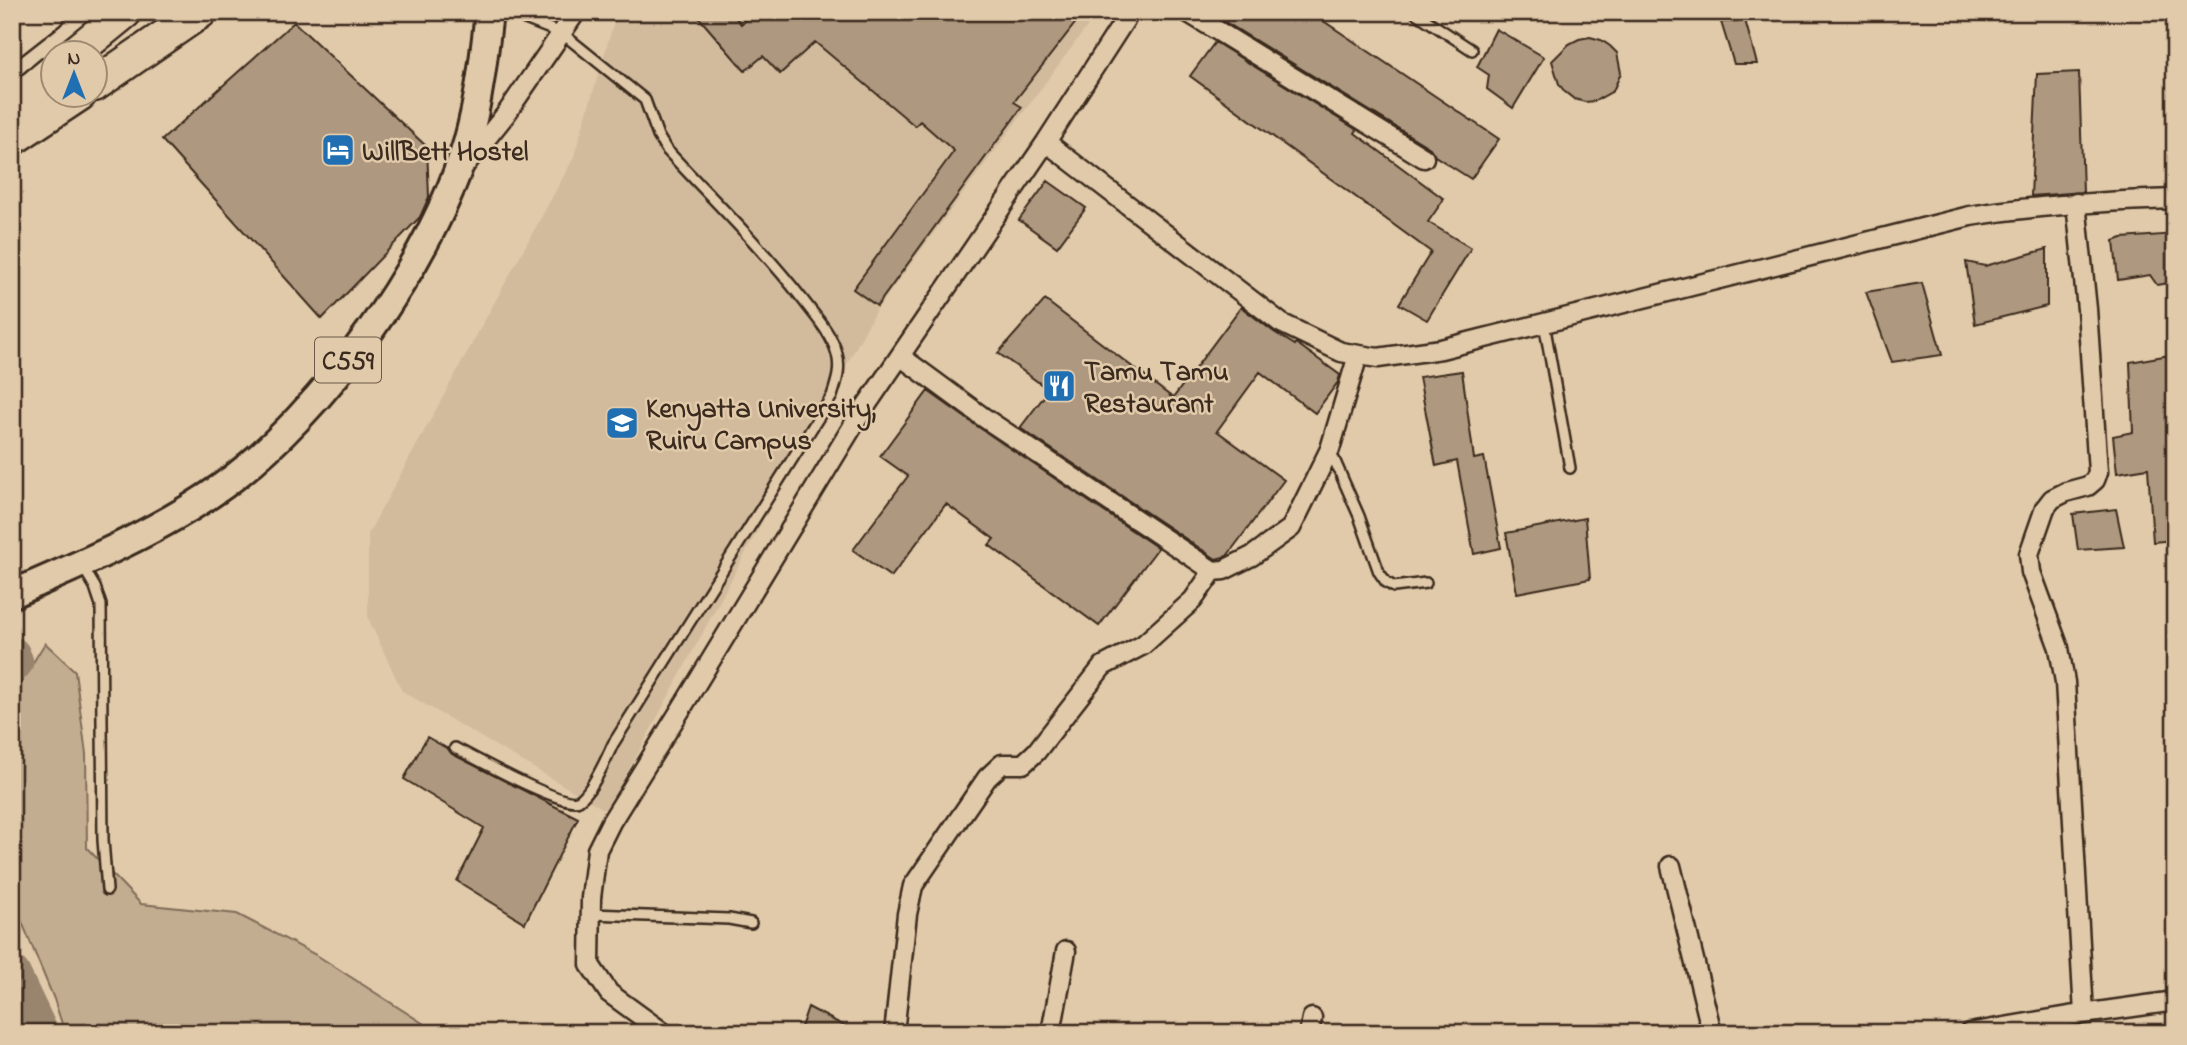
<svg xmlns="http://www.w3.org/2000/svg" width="2187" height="1045" viewBox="0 0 2187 1045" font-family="'Indie Flower',sans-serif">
	<rect width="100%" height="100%" fill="#e1caaa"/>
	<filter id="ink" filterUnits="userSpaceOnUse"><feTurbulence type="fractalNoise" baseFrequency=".0143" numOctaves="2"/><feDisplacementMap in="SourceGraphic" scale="14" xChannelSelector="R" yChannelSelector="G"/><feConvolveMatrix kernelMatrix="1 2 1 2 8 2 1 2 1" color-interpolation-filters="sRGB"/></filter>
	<g filter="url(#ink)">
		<path fill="#d2bb9d" d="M 617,12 L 1098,12 L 875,312 L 607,811 L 402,691 L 368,618 L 368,534 L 573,159 Z"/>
		<path fill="#c3ad91" stroke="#7f6c58" stroke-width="2" d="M 45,643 L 75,671 L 86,754 L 87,848 L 141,904 L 237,914 L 318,956 L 438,1033 L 65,1033 L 54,999 L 12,898 L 12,697 Z"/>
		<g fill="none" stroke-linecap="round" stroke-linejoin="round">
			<path stroke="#99856d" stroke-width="37" d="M 12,655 L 15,662 L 12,665
				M 12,974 L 40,1033"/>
		</g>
		<path fill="#ae987f" stroke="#3b2a1e" stroke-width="2" d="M 694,12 L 731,12 L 741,24 L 754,12 L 1084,12 L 1014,102 L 1022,107 L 877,306 L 853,289 L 954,151 L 920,121 L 915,126 L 815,42 L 780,74 L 763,56 L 745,71 Z
			M 1209,12 L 1310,12 L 1499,139 L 1471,179 L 1435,156 L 1430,148 Z
			M 1745,20 L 1757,64 L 1734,64 L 1721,22 Z
			M 294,22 L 427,147 L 429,197 L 420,217 L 322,319 L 162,140 Z
			M 1496,29 L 1544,57 L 1513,108 L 1487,89 L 1489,75 L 1477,67 Z
			M 1590,37 L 1601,40 L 1610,46 L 1617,53 L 1621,73 L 1613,91 L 1595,101 L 1585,102 L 1574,99 L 1565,92 L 1559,84 L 1552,61 L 1569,44 L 1579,39 Z
			M 1215,42 L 1357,130 L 1355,133 L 1444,199 L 1428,222 L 1471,248 L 1427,320 L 1399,304 L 1431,252 L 1190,76 Z
			M 2079,72 L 2083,192 L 2031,196 L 2037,74 Z
			M 1048,181 L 1086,208 L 1057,247 L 1019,220 Z
			M 2175,234 L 2175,282 L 2157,285 L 2150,275 L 2118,280 L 2114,241 L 2122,238 Z
			M 2047,249 L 2047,306 L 1975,324 L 1966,262 L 1985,266 Z
			M 1922,283 L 1942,355 L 1892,362 L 1866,292 Z
			M 1045,300 L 1173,398 L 1241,307 L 1274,332 L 1295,345 L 1296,343 L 1340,375 L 1338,382 L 1315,413 L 1260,372 L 1217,431 L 1284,480 L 1227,556 L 1216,559 L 1020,428 L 1049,390 L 998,353 Z
			M 2175,354 L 2175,540 L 2153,542 L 2148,468 L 2117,473 L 2113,436 L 2133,432 L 2130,362 Z
			M 1462,371 L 1474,459 L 1484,457 L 1501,548 L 1474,554 L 1457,461 L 1436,466 L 1419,377 Z
			M 928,391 L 977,426 L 1158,548 L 1099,626 L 989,545 L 994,539 L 946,504 L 891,577 L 853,550 L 908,476 L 880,456 Z
			M 2116,509 L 2124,547 L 2078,550 L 2073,514 Z
			M 1585,518 L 1590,579 L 1517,593 L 1506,533 Z
			M 427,737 L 448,749 L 452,754 L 578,818 L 525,923 L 457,881 L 484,828 L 404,779 Z
			M 808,1007 L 858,1033 L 799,1033 Z"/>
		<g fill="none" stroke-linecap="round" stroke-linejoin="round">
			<defs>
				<path id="lane" d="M 1414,12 L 1472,50
					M 1544,323 L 1570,468
					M 1330,450 L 1359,516 L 1379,572 L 1386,582 L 1394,587 L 1426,583
					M 83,567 L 95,587 L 101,605 L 103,840 L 107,890
					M 455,748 C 473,757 566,809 579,800 C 592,792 606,759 613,744 L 832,396 C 837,381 841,369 837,354 C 832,334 815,316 803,300 C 761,246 712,199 666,149 L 658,136 L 645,100 L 563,34 L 525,19 L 518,12
					M 591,914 L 729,919 L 751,923"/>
				<path id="street" d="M 1187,12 L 1424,158
					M 1046,142 L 1281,323 L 1341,352 L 1378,358 L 1441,349 L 1970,216 C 2038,205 2106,201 2175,199
					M 465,165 L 506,114 L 576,12
					M 2076,203 L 2087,309 L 2098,472 L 2095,480 L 2088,486 L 2066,492 L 2052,499 L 2045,508 L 2029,554 L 2031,572 L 2059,648 L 2065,682 L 2084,1014
					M 900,356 L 983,417 L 1213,571 L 1224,570 L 1252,556 L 1291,528 L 1330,449 L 1358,355
					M 1671,866 L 1712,1033
					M 664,1033 L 609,993 L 590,965 L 591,898 L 597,850 L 611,822 L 683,706 L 859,416 L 1046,142 L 1130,12
					M 894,1033 L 907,914 L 913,886 L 987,778 L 1002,764 L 1023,764 L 1036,752 L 1103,666 L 1143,645 L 1193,600 L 1213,571
					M 1051,1033 L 1066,951
					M 1309,1033 L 1312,1018
					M 1969,1033 L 2069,1016 L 2175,1001"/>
				<path id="primary" d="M 12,594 C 84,563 162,530 224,485 C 324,412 432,261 467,143 C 479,101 484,56 489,12"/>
				<path id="highway" d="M 12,41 L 49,12
					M 76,52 L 125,12
					M 94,85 L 200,12
					M 12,105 L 52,72
					M 12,139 L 80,94"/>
			</defs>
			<use href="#lane" stroke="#3b2a1e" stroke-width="14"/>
			<use href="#street" stroke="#3b2a1e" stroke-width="23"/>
			<use href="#primary" stroke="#3b2a1e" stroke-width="32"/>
			<use href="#highway" stroke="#3b2a1e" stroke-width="37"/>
			<use href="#lane" stroke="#e1caaa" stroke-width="9"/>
			<use href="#street" stroke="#e1caaa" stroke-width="18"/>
			<use href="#primary" stroke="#e1caaa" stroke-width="26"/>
			<use href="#highway" stroke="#e1caaa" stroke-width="32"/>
		</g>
	</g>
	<defs>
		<symbol id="hotel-square" viewBox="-11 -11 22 22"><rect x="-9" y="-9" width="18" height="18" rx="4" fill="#1f6fb2" stroke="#e1caaa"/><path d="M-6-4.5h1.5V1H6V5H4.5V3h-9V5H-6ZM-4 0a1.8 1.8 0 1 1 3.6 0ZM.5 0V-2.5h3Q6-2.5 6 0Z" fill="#fff"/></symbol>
		<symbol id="restaurant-square" viewBox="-11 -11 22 22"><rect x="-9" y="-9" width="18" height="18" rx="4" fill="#1f6fb2" stroke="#e1caaa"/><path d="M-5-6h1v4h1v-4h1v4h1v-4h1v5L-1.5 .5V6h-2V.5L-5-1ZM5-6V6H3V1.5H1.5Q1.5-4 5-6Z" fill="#fff"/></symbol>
		<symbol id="university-square" viewBox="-11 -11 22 22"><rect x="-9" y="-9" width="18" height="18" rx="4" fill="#1f6fb2" stroke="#e1caaa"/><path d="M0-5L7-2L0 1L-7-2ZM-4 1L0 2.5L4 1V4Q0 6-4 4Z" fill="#fff"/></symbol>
	</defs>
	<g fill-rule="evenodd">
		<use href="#hotel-square" x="319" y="131" width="38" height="38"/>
		<use href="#restaurant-square" x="1040" y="367" width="38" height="38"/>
		<use href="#university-square" x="603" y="404" width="38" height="38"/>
	</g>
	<g text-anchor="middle" stroke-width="5" stroke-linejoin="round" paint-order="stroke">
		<rect fill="#e1caaa" stroke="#6d5a48" stroke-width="2" x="315" y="337.5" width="66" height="45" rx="5"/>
		<g font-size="26" font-weight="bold" fill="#3b2a1e">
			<text x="348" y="369">C559</text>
		</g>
		<g font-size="28" font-weight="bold" fill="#3b2a1e" stroke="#e1caaa" text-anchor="start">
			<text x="362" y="160">WillBett Hostel</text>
			<text x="1084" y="380">Tamu Tamu<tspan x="1084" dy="32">Restaurant</tspan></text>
			<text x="646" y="417">Kenyatta University,<tspan x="646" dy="32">Ruiru Campus</tspan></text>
		</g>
	</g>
	<rect width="2187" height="1045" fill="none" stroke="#e1caaa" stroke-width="42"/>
	<rect x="21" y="21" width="2145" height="1003" fill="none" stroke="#3b2a1e" stroke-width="2.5" filter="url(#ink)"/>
	<g transform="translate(74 74)"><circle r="33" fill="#e1caaa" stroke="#9f8a72" stroke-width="2"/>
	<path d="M0-5L12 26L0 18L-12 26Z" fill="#1f6fb2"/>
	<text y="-10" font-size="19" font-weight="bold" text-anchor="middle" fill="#3b2a1e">N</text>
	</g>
</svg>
